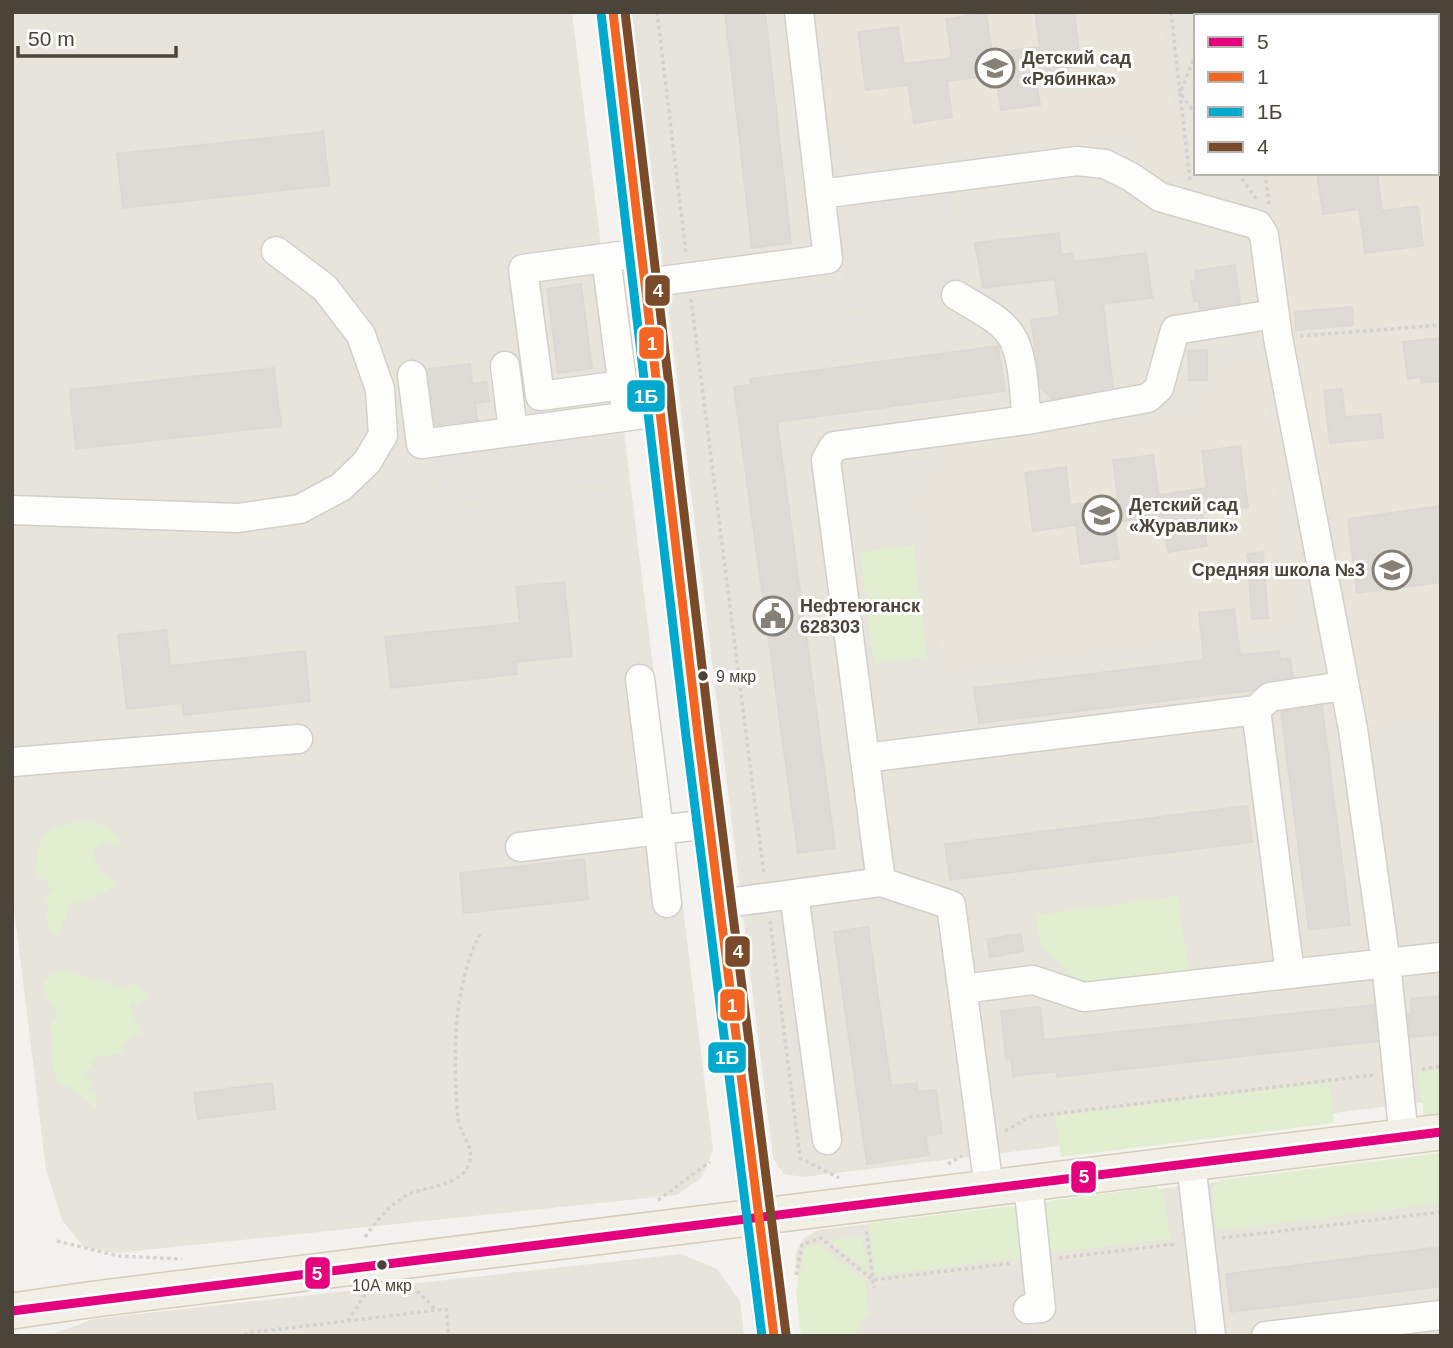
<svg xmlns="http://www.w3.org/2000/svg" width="1453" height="1348" viewBox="0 0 1453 1348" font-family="Arial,sans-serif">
	<rect width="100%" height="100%" fill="#f4f2ee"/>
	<path fill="#e7e4dc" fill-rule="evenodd" d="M 12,12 L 572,12 L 713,1150 L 701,1178 L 677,1195 L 116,1253 L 84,1247 L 62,1220 L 46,1169 L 12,893 Z
		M 632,12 L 1441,12 L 1441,1100 L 803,1177 L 784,1174 L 773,1158 ZM 1196,16 L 1437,16 L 1437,173 L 1196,173 Z
		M 1441,1155 L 1441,1336 L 805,1336 L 795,1255 L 804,1238 L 818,1230 Z
		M 681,1254 L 717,1269 L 740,1301 L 744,1336 L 48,1336 L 93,1319 Z"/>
	<path fill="#eae5da" d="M 818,12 L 1161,12 L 1182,175 L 1142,170 L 1134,133 L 863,162 L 828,124 Z
		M 1252,12 L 1420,12 L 1421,16 L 1253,16 Z
		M 1437,55 L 1441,55 L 1441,322 L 1288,334 L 1270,173 L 1437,173 Z
		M 1441,329 L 1441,714 L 1366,725 L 1330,483 L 1318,484 L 1290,340 Z
		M 1263,362 L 1289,625 L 943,669 L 922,496 L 961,444 L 1195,418 L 1228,365 Z"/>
	<path fill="#e1eecf" d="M 913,545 L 927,657 L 874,664 L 860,552 Z
		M 90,820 L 109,829 L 122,844 L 117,846 L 107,842 C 100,844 95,848 93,855 L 101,873 L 116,883 C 105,895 85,900 69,905 C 67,916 61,923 60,935 L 58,937 L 51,934 C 47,925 45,914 49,905 L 45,896 L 52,891 L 47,881 L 37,877 C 36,828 45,828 90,820 Z
		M 1178,896 L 1189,977 L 1086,989 L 1040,945 L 1037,915 Z
		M 63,971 L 111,983 L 122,988 L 136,983 L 148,995 L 139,1005 L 132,1002 L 129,1008 L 142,1033 C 131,1035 124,1042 121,1053 C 96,1059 102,1049 85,1074 L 93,1083 L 87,1089 L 87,1092 L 97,1097 L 96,1109 C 86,1097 71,1088 57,1081 C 54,1073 52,1066 51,1057 C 51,1046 57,1040 49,1028 L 57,1016 C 55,1003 44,997 43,984 L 51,975 Z
		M 1441,1070 L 1441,1114 L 1424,1116 L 1418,1072 Z
		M 1329,1082 L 1334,1123 L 1061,1157 L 1055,1116 Z
		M 1441,1153 L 1441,1203 L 1217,1231 L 1212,1190 L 1220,1180 Z
		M 1157,1187 L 1164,1194 L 1170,1239 L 1050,1253 L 1045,1208 L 1049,1201 Z
		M 1011,1206 L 1018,1213 L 1024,1257 L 875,1276 L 869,1223 Z
		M 862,1236 L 867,1271 L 829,1240 Z
		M 820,1245 L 865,1281 L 868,1312 L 854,1336 L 801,1336 L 796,1293 L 805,1247 Z"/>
	<path fill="#e6e3df" d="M 950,179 L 965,294 L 848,309 L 833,194 Z
		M 603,433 L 609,482 L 454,502 L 420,456 Z
		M 789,920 L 812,1096 L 799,1098 L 776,922 Z
		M 1024,1269 L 1031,1335 L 861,1336 L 877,1309 L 874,1288 Z"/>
	<path fill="#dedbd6" stroke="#dcd9d4" stroke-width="2" d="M 725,12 L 765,12 L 791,243 L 752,248 Z
		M 1035,12 L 1074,12 L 1081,66 L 1035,72 L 1040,105 L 1001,110 L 996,75 L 947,81 L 952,117 L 914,123 L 908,85 L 866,90 L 858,32 L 898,27 L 904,64 L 952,58 L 946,19 L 986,13 L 992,53 L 1040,47 Z
		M 323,132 L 329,185 L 123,208 L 117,154 Z
		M 1317,173 L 1377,173 L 1382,211 L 1418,206 L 1423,246 L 1365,253 L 1359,209 L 1323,214 Z
		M 1059,233 L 1061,255 L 1073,253 L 1074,262 L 1146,253 L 1152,298 L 1103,304 L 1113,387 L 1052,399 L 1041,387 L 1031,320 L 1060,316 L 1055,279 L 983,288 L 975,243 Z
		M 1235,265 L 1240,303 L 1200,309 L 1199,301 L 1194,301 L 1191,281 L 1196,281 L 1195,271 Z
		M 581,284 L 592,368 L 558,373 L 547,289 Z
		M 1352,307 L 1353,325 L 1296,330 L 1295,312 Z
		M 1441,338 L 1441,381 L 1421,383 L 1421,377 L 1408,379 L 1403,342 Z
		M 998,346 L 1005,391 L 777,422 L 835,848 L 798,853 L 734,387 L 751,385 L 750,379 Z
		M 1207,350 L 1207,380 L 1189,380 L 1188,351 Z
		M 470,364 L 472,384 L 486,382 L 489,401 L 475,403 L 477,420 L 435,425 L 427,369 Z
		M 274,368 L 281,426 L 76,449 L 70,390 Z
		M 1342,389 L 1345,417 L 1381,414 L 1383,438 L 1330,443 L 1324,391 Z
		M 1240,446 L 1248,507 L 1202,513 L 1207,546 L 1168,552 L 1163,516 L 1114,522 L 1119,559 L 1081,564 L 1076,525 L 1033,531 L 1025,473 L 1066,467 L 1070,505 L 1118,499 L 1113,460 L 1153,455 L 1159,495 L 1207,488 L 1202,451 Z
		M 1441,506 L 1441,582 L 1357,593 L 1348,519 Z
		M 1263,552 L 1268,618 L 1252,619 L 1247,554 Z
		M 564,582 L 572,656 L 516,662 L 517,674 L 391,688 L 385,637 L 520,623 L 516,587 Z
		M 1234,609 L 1240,655 L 1279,651 L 1280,660 L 1290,658 L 1293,677 L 1267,681 L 1253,690 L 979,723 L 974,688 L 1204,660 L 1199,613 Z
		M 166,630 L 170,666 L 305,651 L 310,701 L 184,715 L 182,703 L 127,709 L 118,635 Z
		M 1322,706 L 1350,925 L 1309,930 L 1281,712 Z
		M 1247,806 L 1252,842 L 950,880 L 945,844 Z
		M 584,859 L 588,899 L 464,913 L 460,873 Z
		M 868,927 L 891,1086 L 917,1083 L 918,1092 L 936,1090 L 942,1133 L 926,1136 L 928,1155 L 867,1164 L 834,932 Z
		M 1021,934 L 1023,951 L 990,957 L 987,939 Z
		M 1441,996 L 1441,1034 L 1410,1037 L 1408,1014 L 1412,1014 L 1411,999 Z
		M 1374,1005 L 1377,1041 L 1057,1077 L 1057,1071 L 1013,1076 L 1011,1058 L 1006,1059 L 1001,1011 L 1040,1007 L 1044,1040 Z
		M 272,1083 L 275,1109 L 198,1119 L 194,1093 Z
		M 1441,1247 L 1441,1286 L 1231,1312 L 1226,1274 Z"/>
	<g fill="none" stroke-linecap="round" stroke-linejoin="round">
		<defs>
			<path id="minor" d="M 820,194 L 1077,161 L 1105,164 L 1131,177 L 1160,197 L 1258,225 L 1264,235 L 1278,338 L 1353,729 L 1386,963 L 1404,1137
				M 606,258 L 625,403
				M 646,283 L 828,259 L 799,12
				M 956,295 C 973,306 998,317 1010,334 C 1024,352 1024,397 1027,420
				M 505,366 L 513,431
				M 412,375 L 421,444 L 660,412
				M 622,385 L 540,396 L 523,269 L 642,253
				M 12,510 L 238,518 L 300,509 L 341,487 L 367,462 L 383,435 L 380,389 L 361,335 L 325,288 L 276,251
				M 1256,710 L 1270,697 L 1343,686
				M 865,758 L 1256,710 L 1290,974
				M 12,762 L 298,739
				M 520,847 L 659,830 L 640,679
				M 881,882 L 951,905 L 989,1188
				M 794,894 L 827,1140
				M 667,903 L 659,830 L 709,824
				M 720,904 L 881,882 L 826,460 L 834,446 L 1027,420 L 1148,398 L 1159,388 L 1175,330 L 1274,314
				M 963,989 L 1033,980 L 1084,997 L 1441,957
				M 1191,1163 L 1211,1336
				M 1028,1183 L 1041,1308 L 1028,1309
				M 1266,1336 L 1441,1315"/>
			<path id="major" d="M 613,12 L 698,735 L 774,1336
				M 12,1311 L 95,1299 L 1441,1132"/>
		</defs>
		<use href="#minor" stroke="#d2d0cb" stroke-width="31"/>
		<use href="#major" stroke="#d6cebb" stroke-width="38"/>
		<path stroke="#d3d2cc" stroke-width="3.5" stroke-dasharray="3.5 3.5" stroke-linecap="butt" d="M 657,12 L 686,253
			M 1171,12 L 1180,93 L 1196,115
			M 1202,12 L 1207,16
			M 1246,12 L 1246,16
			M 1211,16 L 1212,12
			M 1238,173 L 1257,200
			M 1265,173 L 1269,205
			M 1190,180 L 1180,93 L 1196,53
			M 691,299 L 764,875
			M 1300,336 L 1441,325
			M 770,921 L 800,1158 L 839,1178
			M 1422,1069 L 1441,1066
			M 1005,1131 L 1029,1117 L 1373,1075
			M 948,1164 L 962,1156
			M 658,1200 L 710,1162
			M 865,1233 L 867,1233 L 874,1288
			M 365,1237 C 376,1222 387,1208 402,1198 C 420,1185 464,1189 470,1160 C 473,1146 460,1133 458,1119 C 453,1060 452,988 480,934
			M 1222,1238 L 1441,1212
			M 57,1241 L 118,1256 L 182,1259
			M 1059,1258 L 1176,1244
			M 796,1275 L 802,1245 L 821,1238 L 873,1280 L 1013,1263
			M 412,1286 L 436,1310
			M 348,1321 L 366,1293
			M 245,1336 L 247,1333 L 446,1309 L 449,1336"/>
		<use href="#minor" stroke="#fdfdfc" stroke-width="28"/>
		<use href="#major" stroke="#f2efe6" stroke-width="35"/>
		<defs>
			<path id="bus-1" d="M 12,1311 L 1441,1132"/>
			<path id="bus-2" d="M 613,12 L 698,735 L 774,1336"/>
			<path id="bus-3" d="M 601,13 L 686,736 L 762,1336"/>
			<path id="bus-4" d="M 625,12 L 710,734 L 786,1334"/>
		</defs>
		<use href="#bus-1" stroke="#fff" stroke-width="14"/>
		<use href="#bus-2" stroke="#fff" stroke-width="14"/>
		<use href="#bus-3" stroke="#fff" stroke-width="14"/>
		<use href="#bus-4" stroke="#fff" stroke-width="14"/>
		<use href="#bus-1" stroke="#e5007d" stroke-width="9"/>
		<use href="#bus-2" stroke="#f26522" stroke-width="9"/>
		<use href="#bus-3" stroke="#00a9ce" stroke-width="9"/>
		<use href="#bus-4" stroke="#7a4b2a" stroke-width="9"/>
	</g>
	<defs>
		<symbol id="school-ring" viewBox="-11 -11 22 22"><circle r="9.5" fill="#fff" stroke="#868178" stroke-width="1.5"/><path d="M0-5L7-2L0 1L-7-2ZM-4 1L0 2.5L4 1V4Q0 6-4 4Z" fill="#868178"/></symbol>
		<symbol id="civic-ring" viewBox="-11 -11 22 22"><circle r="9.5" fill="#fff" stroke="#868178" stroke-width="1.5"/><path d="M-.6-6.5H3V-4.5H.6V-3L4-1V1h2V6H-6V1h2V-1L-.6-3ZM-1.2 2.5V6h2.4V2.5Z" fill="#868178"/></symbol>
	</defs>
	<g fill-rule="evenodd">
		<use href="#school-ring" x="973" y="46" width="44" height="44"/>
		<use href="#school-ring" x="1080" y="493" width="44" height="44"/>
		<use href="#school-ring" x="1370" y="548" width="44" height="44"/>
		<use href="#civic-ring" x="751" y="594" width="44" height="44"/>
	</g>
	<g fill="#4b4439" stroke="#fff" stroke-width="2.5">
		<circle cx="703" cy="676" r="6"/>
		<circle cx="382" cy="1265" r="6"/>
	</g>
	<g text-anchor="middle" stroke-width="6" stroke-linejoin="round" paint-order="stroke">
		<g font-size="16" fill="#4b4439" stroke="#fff" text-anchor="start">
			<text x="716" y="682">9 мкр</text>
			<text x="382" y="1291" text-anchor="middle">10А мкр</text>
		</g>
		<g font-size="18" font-weight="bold" fill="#4b4439" stroke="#fff" text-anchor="start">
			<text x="1022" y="64">Детский сад<tspan x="1022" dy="21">«Рябинка»</tspan></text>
			<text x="1129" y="511">Детский сад<tspan x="1129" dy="21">«Журавлик»</tspan></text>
			<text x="1365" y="576" text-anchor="end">Средняя школа №3</text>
			<text x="800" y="612">Нефтеюганск<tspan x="800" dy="21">628303</tspan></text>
		</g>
	</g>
	<g stroke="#fff" stroke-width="2.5">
		<rect x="644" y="274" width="27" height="33" rx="7" fill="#7a4b2a"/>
		<rect x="638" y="326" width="27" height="34" rx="7" fill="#f26522"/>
		<rect x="626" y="379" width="40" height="34" rx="7" fill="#00a9ce"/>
		<rect x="724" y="935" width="27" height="33" rx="7" fill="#7a4b2a"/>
		<rect x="719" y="988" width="27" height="34" rx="7" fill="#f26522"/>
		<rect x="707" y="1041" width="40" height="33" rx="7" fill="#00a9ce"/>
		<rect x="1070" y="1160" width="27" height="34" rx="7" fill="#e5007d"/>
		<rect x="304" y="1256" width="27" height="34" rx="7" fill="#e5007d"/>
	</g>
	<g font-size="19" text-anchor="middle" font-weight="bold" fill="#fff">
		<text x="658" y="297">4</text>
		<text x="652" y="350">1</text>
		<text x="646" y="403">1Б</text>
		<text x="738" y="958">4</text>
		<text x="732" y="1012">1</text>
		<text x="727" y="1064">1Б</text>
		<text x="1084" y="1183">5</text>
		<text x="317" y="1280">5</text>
	</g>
	<rect width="1453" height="1348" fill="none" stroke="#4b4439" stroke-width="28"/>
	<rect x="1194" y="14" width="245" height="161" fill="#ffffff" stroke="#b7b4b0" stroke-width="2"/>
	<rect x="1208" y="37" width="35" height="10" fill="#e5007d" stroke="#b7b4b0" stroke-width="2"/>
	<text x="1257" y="49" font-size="21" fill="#4b4439">5</text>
	<rect x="1208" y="72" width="35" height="10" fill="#f26522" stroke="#b7b4b0" stroke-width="2"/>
	<text x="1257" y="84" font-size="21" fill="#4b4439">1</text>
	<rect x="1208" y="107" width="35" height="10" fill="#00a9ce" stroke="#b7b4b0" stroke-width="2"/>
	<text x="1257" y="119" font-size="21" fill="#4b4439">1Б</text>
	<rect x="1208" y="142" width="35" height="10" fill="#7a4b2a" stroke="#b7b4b0" stroke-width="2"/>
	<text x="1257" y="154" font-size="21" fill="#4b4439">4</text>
	<path d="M18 46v10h158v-10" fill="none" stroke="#4b4439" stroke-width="3.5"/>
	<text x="28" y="46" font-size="21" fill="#4b4439" stroke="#ffffff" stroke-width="5" paint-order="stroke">50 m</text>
</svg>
